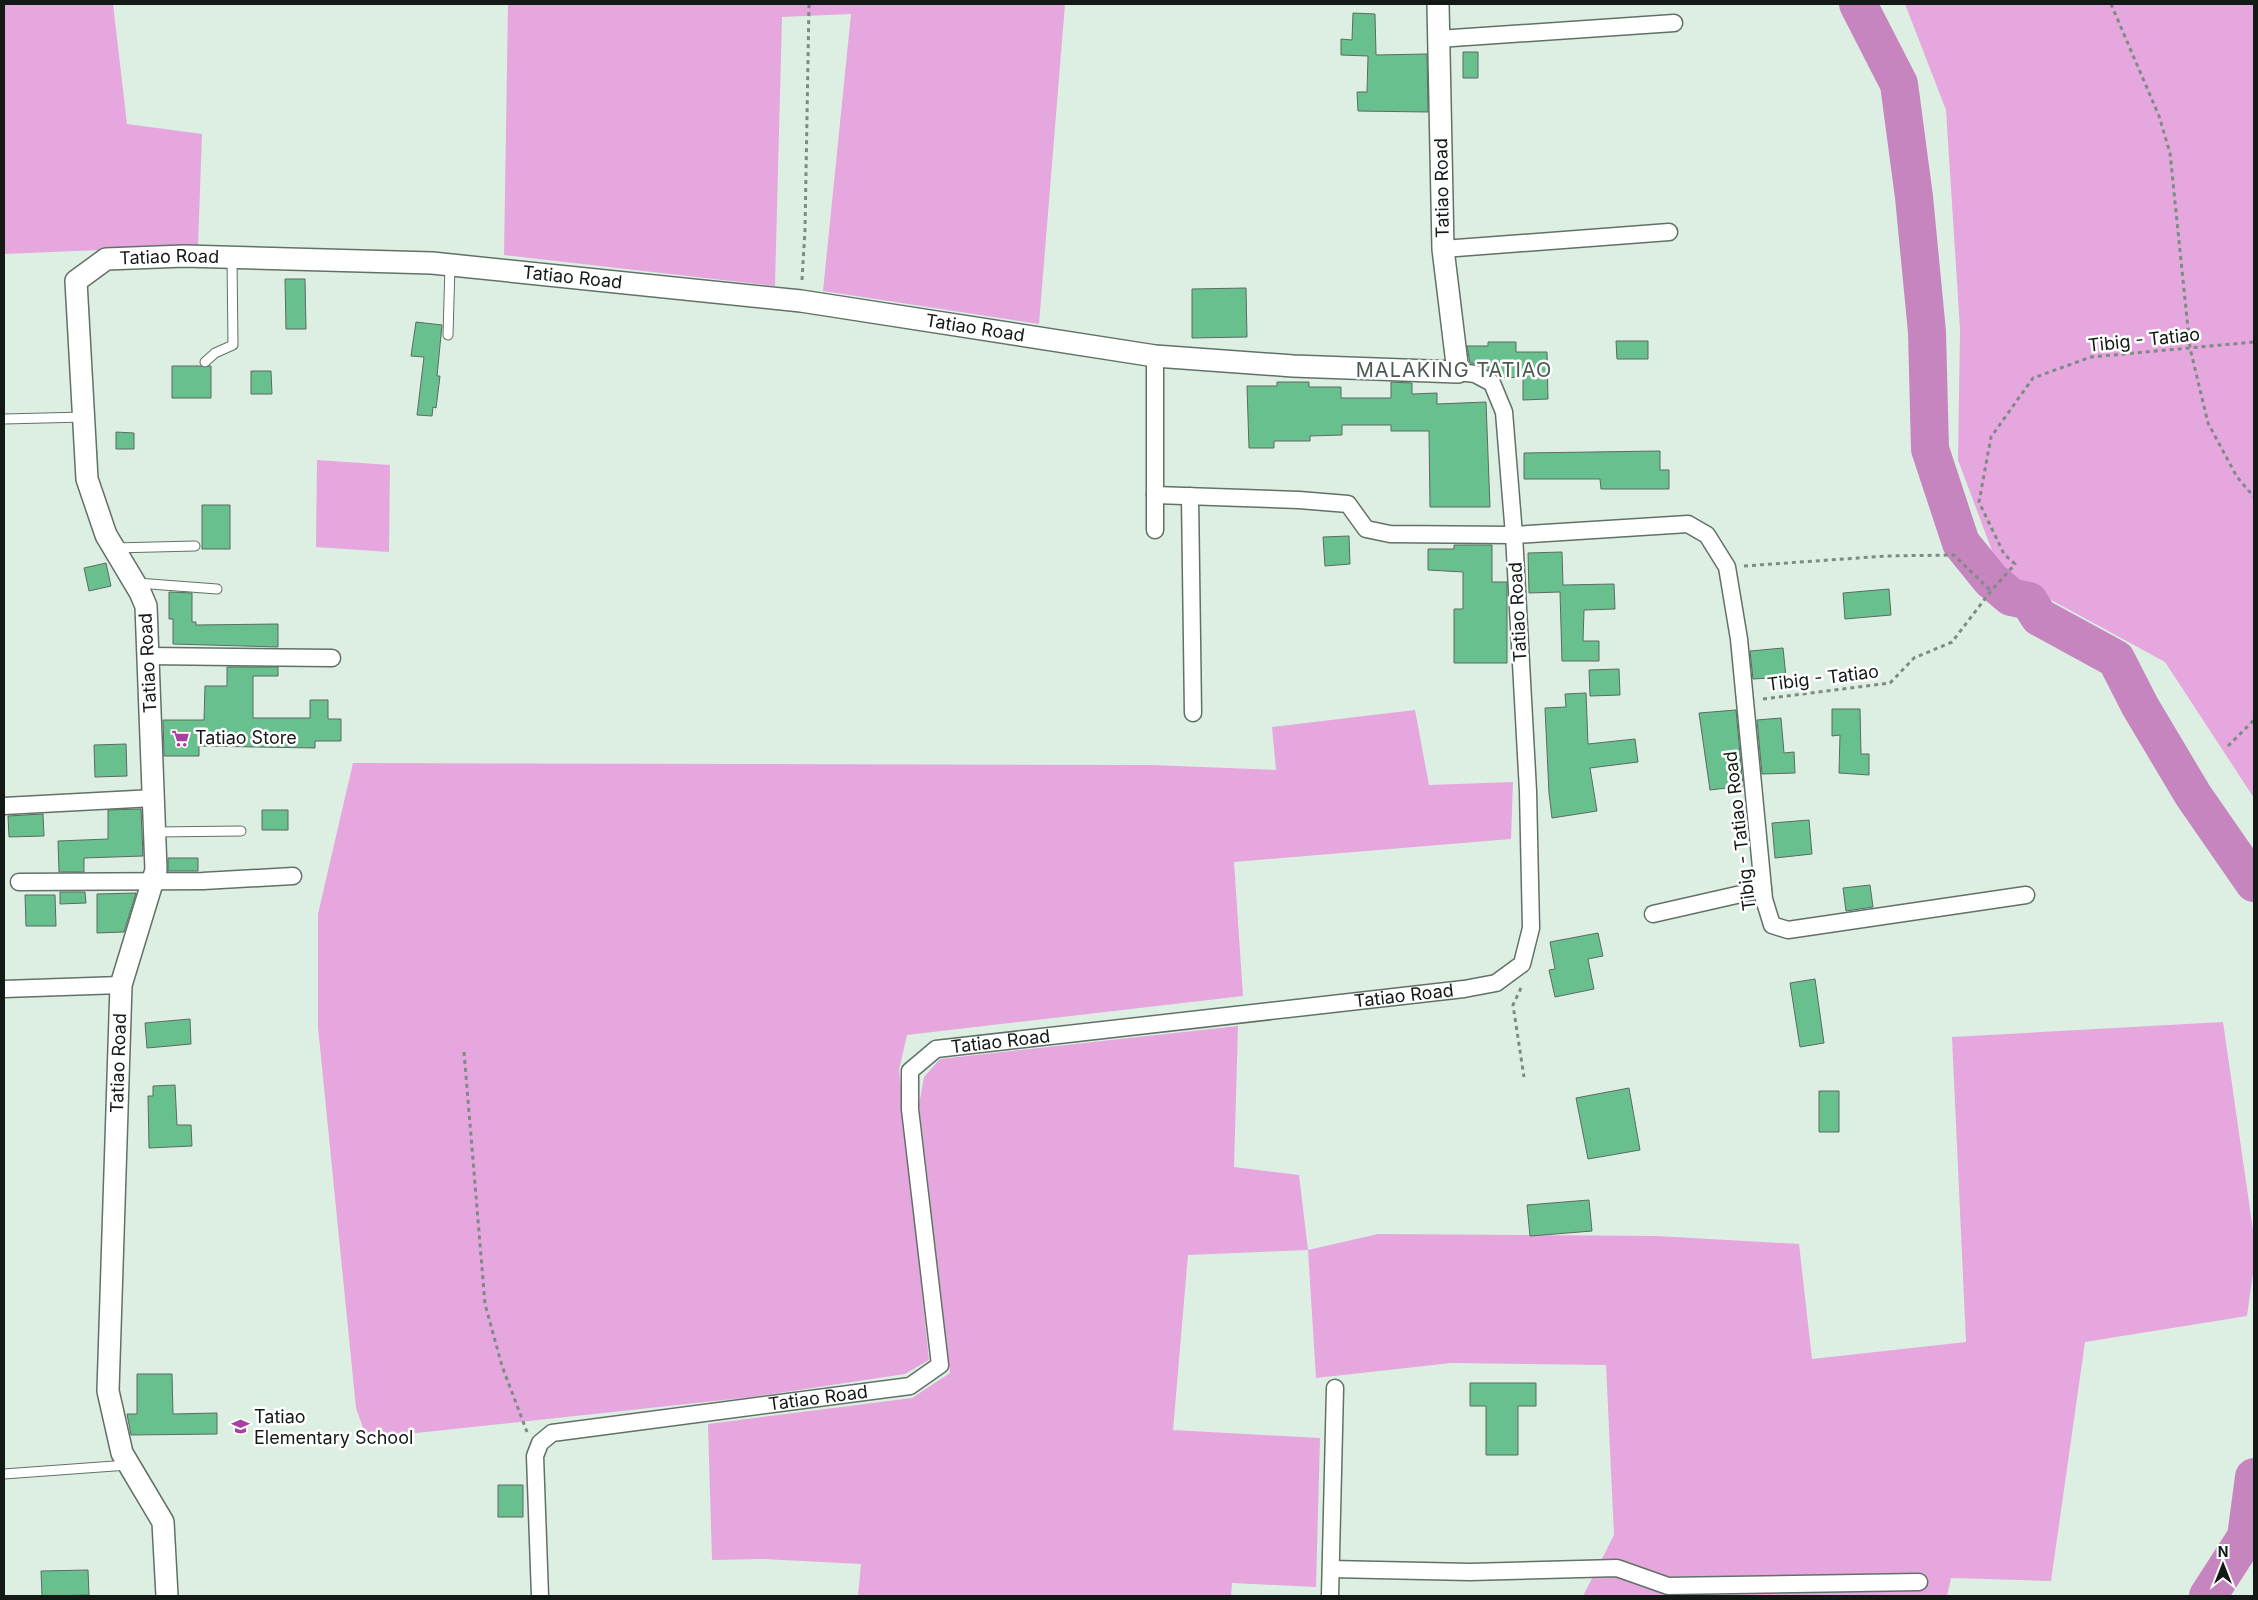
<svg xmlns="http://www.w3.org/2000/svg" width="2258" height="1600" viewBox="0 0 2258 1600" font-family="Inter,sans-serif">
	<rect width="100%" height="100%" fill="#ddefe3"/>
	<path fill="#e6a7de" d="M 4,4 L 113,4 L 127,124 L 202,134 L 198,246 L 4,254 Z
		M 508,4 L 1065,4 L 1039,324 L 823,291 L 851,14 L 782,17 L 775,286 L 504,255 Z
		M 1905,4 L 2254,4 L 2254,798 L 2165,662 L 2000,572 L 1958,460 L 1960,329 L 1946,110 Z
		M 317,460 L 390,465 L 389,552 L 316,547 Z
		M 1415,710 L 1429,785 L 1513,782 L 1511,839 L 1234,862 L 1243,996 L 907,1035 L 899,1070 L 929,1360 L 905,1374 L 752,1397 L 379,1437 L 365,1433 L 356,1408 L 318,1027 L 318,914 L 353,763 L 1151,765 L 1276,770 L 1272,727 Z
		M 2223,1022 L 2254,1237 L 2254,1266 L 2247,1316 L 2085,1342 L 2051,1581 L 1951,1578 L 1947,1596 L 1583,1596 L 1614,1535 L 1606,1365 L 1451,1363 L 1316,1378 L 1308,1250 L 1188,1255 L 1173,1430 L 1320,1438 L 1316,1587 L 1232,1583 L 1231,1596 L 858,1596 L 861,1564 L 763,1559 L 712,1560 L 708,1424 L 912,1398 L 950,1373 L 919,1105 L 924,1077 L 940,1059 L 1238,1026 L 1234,1167 L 1299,1175 L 1308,1250 L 1378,1234 L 1657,1236 L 1799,1244 L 1812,1359 L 1966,1342 L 1952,1037 Z"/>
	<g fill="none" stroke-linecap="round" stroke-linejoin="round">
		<path stroke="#c785c0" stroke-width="38" d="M 1858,4 L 1899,84 L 1914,197 L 1927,332 L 1930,449 L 1961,543 L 1991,580 L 2011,597 L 2029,601 L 2039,617 L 2116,659 L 2140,706 L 2193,795 L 2254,883
			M 2208,1596 L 2246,1537 L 2254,1477"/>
	</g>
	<path fill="#68c08e" stroke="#5c6b61" d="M 1353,13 L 1375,14 L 1376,55 L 1427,54 L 1428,112 L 1358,111 L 1357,92 L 1367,92 L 1368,56 L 1341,55 L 1341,39 L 1352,40 Z
		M 1463,52 L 1478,52 L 1478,78 L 1463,78 Z
		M 285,279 L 305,279 L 306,329 L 286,329 Z
		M 1246,288 L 1247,337 L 1192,338 L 1192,289 Z
		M 416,322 L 442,325 L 437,376 L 440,376 L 436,408 L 433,407 L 432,416 L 417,415 L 424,357 L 411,356 Z
		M 1616,341 L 1648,341 L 1648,359 L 1617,359 Z
		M 1488,342 L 1516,342 L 1516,352 L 1547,352 L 1548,399 L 1523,400 L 1523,377 L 1500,378 L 1488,370 L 1488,365 L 1470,363 L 1467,346 L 1488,346 Z
		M 172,366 L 211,366 L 211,398 L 172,398 Z
		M 251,371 L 271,371 L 272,394 L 251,394 Z
		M 1277,382 L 1309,382 L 1309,387 L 1341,387 L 1341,398 L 1391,398 L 1391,382 L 1412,383 L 1412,394 L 1437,393 L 1437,404 L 1486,402 L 1490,507 L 1430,507 L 1429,431 L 1391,431 L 1391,425 L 1342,425 L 1342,435 L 1310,436 L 1310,441 L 1274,441 L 1274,448 L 1249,448 L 1247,386 L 1277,386 Z
		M 116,432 L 134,433 L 134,449 L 116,449 Z
		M 1660,451 L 1660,470 L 1669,470 L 1669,489 L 1601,489 L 1600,479 L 1524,479 L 1524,453 Z
		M 202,505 L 230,505 L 230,549 L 202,549 Z
		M 1349,536 L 1350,564 L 1325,566 L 1323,537 Z
		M 1454,545 L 1492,545 L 1492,582 L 1507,582 L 1507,663 L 1454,663 L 1454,609 L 1463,609 L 1463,572 L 1428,570 L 1428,549 L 1454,549 Z
		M 1562,552 L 1563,585 L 1614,584 L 1615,609 L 1584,610 L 1583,641 L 1599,641 L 1599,661 L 1562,661 L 1560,592 L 1529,593 L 1528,553 Z
		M 106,563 L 111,586 L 89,591 L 84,568 Z
		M 1889,589 L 1891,615 L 1845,619 L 1843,593 Z
		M 169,592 L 192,593 L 192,622 L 196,622 L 196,625 L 278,624 L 278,647 L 173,644 L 173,619 L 169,619 Z
		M 1783,648 L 1786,677 L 1753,679 L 1750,651 Z
		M 227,667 L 278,667 L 278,676 L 253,676 L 253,718 L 310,718 L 310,700 L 328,700 L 328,719 L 341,719 L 341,741 L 315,741 L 315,748 L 199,746 L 199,756 L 164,756 L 163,720 L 204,720 L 205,686 L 227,686 Z
		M 1619,669 L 1620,695 L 1590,696 L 1589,670 Z
		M 1586,693 L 1588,744 L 1635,739 L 1638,762 L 1590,768 L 1597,811 L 1552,818 L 1549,793 L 1545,708 L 1566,707 L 1565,694 Z
		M 1832,709 L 1860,709 L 1861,754 L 1869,754 L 1869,775 L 1839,773 L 1840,735 L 1832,736 Z
		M 1736,710 L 1743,786 L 1710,790 L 1699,713 Z
		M 1781,718 L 1784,753 L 1794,752 L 1795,773 L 1762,774 L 1757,720 Z
		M 126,744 L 127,776 L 95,777 L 94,745 Z
		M 141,809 L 143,856 L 84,858 L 84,872 L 59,872 L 58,841 L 108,839 L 108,810 Z
		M 262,810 L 288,810 L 288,830 L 262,830 Z
		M 43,814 L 44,836 L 9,837 L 8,816 Z
		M 1809,820 L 1812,854 L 1775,858 L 1772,823 Z
		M 168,858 L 198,858 L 198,871 L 168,871 Z
		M 1870,885 L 1873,907 L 1846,911 L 1843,888 Z
		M 60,892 L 85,892 L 86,903 L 60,904 Z
		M 136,893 L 124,932 L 97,933 L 97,894 Z
		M 25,895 L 55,895 L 56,926 L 26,926 Z
		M 1598,933 L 1603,956 L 1588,959 L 1594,989 L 1555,997 L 1549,970 L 1555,969 L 1550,942 Z
		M 1815,979 L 1824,1043 L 1800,1047 L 1790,983 Z
		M 190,1019 L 191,1044 L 147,1048 L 145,1023 Z
		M 175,1085 L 177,1125 L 191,1125 L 192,1146 L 149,1148 L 148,1096 L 153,1096 L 153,1086 Z
		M 1629,1088 L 1640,1150 L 1588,1159 L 1576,1098 Z
		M 1819,1091 L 1839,1091 L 1839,1132 L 1819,1132 Z
		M 1589,1200 L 1592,1231 L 1530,1236 L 1527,1205 Z
		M 137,1374 L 172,1374 L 173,1414 L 217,1413 L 217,1434 L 131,1435 L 127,1414 L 137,1414 Z
		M 1470,1383 L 1536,1383 L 1536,1406 L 1518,1406 L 1518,1455 L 1486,1455 L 1486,1406 L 1470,1406 Z
		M 498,1485 L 523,1485 L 523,1517 L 498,1517 Z
		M 88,1570 L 89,1595 L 42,1596 L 41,1571 Z"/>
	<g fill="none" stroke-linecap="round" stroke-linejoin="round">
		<defs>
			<path id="service" d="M 448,335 L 450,265
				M 205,362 L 215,353 L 233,345 L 232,258
				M 4,419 L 84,417
				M 114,548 L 195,546
				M 137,583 L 217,589
				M 155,832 L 241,831
				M 4,1474 L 128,1465"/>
			<g id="minor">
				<path d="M 1438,39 L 1674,23"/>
				<path d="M 1443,249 L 1669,232"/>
				<path d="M 1155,356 L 1155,530"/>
				<path d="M 1155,495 L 1299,500 L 1348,504 L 1366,529 L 1390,534 L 1514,535 L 1688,524 L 1707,535 L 1727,567 L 1739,639 L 1764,899 L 1772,925 L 1788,930 L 2026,895"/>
				<path d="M 1190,496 L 1193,713"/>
				<path d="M 148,656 L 332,658"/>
				<path d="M 4,806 L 154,798"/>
				<path d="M 19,882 L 203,881 L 293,876"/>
				<path d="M 1653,914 L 1763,889"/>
				<path d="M 4,989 L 121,985"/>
				<path d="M 1331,1569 L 1470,1572 L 1617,1568 L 1668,1586 L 1919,1582"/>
				<path id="s1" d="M 540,1596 L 535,1456 L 540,1443 L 552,1433 L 910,1386 L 940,1365 L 910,1109 L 910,1071 L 936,1049 L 1464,989 L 1496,983 L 1522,964 L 1531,928 L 1528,791 L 1514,535 L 1504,412 L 1492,383 L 1475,374 L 1458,372"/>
				<path d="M 1330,1596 L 1335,1388"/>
			</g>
			<g id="tertiary">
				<path id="s2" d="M 167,1596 L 163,1522 L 122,1453 L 108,1391 L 121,985 L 156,870 L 146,606 L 140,592 L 106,535 L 87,479 L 76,281 L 106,259 L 184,256 L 432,263 L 801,301 L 1155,356 L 1293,366 L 1458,372 L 1443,249 L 1438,4"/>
			</g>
		</defs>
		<use href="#service" stroke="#617167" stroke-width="11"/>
		<use href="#minor" stroke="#617167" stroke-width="19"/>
		<use href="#tertiary" stroke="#617167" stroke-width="24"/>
		<path stroke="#7e8b82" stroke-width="3" stroke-dasharray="4 4" stroke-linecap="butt" d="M 2111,4 L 2159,116 L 2170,153 L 2190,348 L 2208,423 L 2237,477 L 2254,497
			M 802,280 L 805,230 L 809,4
			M 1744,566 L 1886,556 L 1954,555 L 1991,591
			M 1763,699 L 1890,683 L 1914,658 L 1952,642 L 1991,591 L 2015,564 L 2004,554 L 1979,502 L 1991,437 L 2033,378 L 2091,357 L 2254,342
			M 2228,746 L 2254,720
			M 1521,988 L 1513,1005 L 1524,1077
			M 464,1052 L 485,1304 L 502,1366 L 527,1432"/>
		<use href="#service" stroke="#fff" stroke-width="9"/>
		<use href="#minor" stroke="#fff" stroke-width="16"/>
		<use href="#tertiary" stroke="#fff" stroke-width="21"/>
	</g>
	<defs>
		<symbol id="supermarket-bare" viewBox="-9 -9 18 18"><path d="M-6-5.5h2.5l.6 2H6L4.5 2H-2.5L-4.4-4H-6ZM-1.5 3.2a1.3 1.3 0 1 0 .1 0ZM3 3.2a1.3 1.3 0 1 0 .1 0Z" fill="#a93fa1" stroke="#fff" stroke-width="2.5" paint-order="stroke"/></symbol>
		<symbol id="school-bare" viewBox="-9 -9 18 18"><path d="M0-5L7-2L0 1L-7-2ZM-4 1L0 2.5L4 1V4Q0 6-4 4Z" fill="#a93fa1" stroke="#fff" stroke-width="2.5" paint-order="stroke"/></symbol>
	</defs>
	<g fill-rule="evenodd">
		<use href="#supermarket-bare" x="168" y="726" width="25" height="25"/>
		<use href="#school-bare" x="228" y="1414" width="25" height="25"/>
	</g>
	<g text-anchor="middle" stroke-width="5" stroke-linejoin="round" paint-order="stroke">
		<g font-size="18" fill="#131a16" stroke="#fff">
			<text transform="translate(1442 188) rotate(-91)" y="6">Tatiao Road</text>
			<text dy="6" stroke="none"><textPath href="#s2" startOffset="1448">Tatiao Road</textPath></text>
			<text dy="6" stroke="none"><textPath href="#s2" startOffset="1852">Tatiao Road</textPath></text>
			<text dy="6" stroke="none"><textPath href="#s2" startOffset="2258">Tatiao Road</textPath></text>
			<text transform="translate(2144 340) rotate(-6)" y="6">Tibig - Tatiao</text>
			<text transform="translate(1518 612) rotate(-93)" y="6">Tatiao Road</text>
			<text transform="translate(148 663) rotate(-93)" y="6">Tatiao Road</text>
			<text transform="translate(1823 678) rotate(-7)" y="6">Tibig - Tatiao</text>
			<text transform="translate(1740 831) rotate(-97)" y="6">Tibig - Tatiao Road</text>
			<text dy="6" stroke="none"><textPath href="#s1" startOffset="1368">Tatiao Road</textPath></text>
			<text dy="6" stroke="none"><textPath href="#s1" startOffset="962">Tatiao Road</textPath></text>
			<text dy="6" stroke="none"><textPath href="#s2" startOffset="546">Tatiao Road</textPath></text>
			<text dy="6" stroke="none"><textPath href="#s1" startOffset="438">Tatiao Road</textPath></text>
		</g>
		<g font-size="18" fill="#131a16" stroke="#fff" text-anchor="start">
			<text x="195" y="744">Tatiao Store</text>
			<text x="254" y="1423">Tatiao<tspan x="254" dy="21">Elementary School</tspan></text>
		</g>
		<g font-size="20" letter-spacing="1" fill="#4a5a50" stroke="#fff">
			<text x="1454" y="377">MALAKING TATIAO</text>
		</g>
	</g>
	<rect width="2258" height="1600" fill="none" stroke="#131a16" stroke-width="10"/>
	<g transform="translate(2223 1565)" stroke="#ffffff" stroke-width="4" paint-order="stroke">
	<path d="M0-4L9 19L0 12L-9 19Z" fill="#131a16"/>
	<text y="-8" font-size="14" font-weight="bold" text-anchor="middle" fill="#131a16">N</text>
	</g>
</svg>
